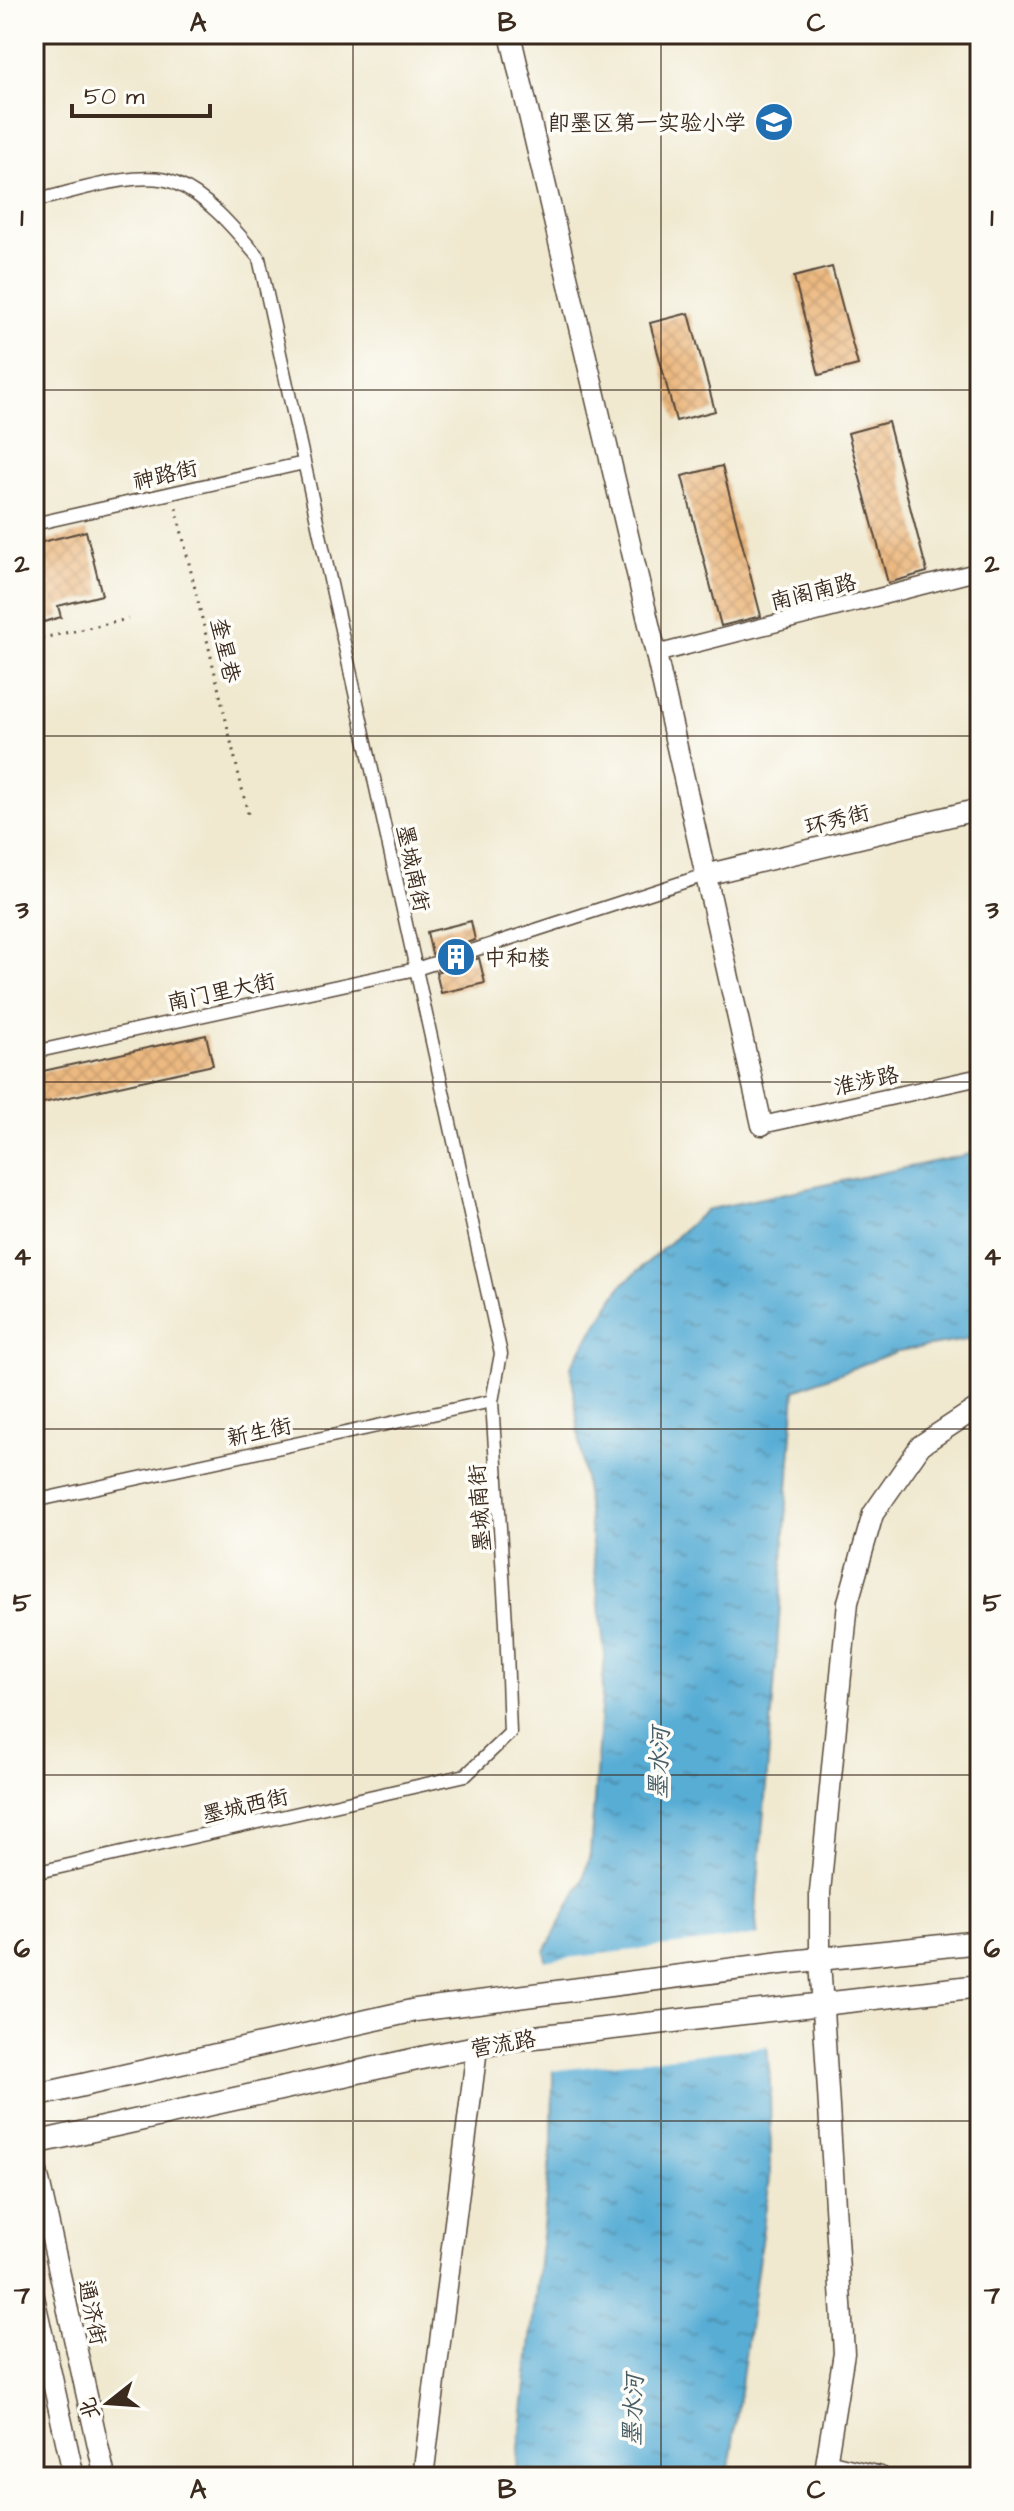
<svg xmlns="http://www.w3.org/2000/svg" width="1014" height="2511" viewBox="0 0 1014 2511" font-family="'Architects Daughter','LXGW WenKai TC',sans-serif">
	<defs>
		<pattern id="water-ripples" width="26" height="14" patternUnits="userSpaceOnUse" patternTransform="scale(2)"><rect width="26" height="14" fill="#59add5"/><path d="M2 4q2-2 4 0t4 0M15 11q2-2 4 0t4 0" fill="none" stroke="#4b8dac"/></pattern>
		<pattern id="building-cross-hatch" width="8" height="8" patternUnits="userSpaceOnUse" patternTransform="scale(2)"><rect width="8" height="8" fill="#ecb981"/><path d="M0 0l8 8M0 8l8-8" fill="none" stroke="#cb9f6f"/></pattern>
	</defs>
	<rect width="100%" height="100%" fill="#fdfcf7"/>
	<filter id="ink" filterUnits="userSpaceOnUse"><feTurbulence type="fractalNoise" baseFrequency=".0125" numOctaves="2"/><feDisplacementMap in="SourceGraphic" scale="16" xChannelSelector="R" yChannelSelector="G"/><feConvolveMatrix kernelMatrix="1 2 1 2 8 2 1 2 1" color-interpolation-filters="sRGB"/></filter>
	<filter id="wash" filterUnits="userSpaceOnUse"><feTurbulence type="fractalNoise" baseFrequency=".006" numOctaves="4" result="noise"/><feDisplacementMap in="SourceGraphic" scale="32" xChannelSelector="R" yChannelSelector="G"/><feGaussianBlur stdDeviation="1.8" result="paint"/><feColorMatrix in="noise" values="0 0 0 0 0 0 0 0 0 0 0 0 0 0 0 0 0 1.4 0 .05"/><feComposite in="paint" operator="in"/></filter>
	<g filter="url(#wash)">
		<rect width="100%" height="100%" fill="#f0e9d0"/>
		<path fill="url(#water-ripples)" stroke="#4a6c7a" stroke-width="2" d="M 980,1152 L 980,1338 L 898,1351 L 795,1390 L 775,1677 L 757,1896 L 756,1919 L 770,2080 L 771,2171 L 728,2477 L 516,2477 L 552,2143 L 553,2075 L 545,1951 L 583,1880 L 590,1854 L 605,1655 L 571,1366 L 621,1286 L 706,1210 Z"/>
		<path fill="#f0e9d0" d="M 761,1935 L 771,2046 L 549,2071 L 542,1961 Z"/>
		<g id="blocks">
			<path fill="url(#building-cross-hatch)" d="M 832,267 L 858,365 L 819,375 L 794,277 Z
				M 689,313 L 715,411 L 676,421 L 650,323 Z
				M 888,422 L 927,572 L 888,583 L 848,433 Z
				M 722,466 L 761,616 L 721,626 L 682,476 Z
				M 86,531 L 102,595 L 58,606 L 61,617 L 44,622 L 34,585 L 34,544 Z
				M 471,921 L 475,940 L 432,954 L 427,932 Z
				M 479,958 L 485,983 L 441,993 L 436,972 Z
				M 206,1035 L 213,1065 L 34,1105 L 34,1073 Z"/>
		</g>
	</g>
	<g filter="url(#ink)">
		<use href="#blocks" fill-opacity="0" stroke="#564739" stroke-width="2"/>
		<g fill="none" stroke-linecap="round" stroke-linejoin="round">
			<defs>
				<path id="pedestrian" d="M 34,201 C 70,193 141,168 175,183 C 209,197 236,231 259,258 L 501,1354 L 492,1401 L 506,1623 L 510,1733 L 466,1775 L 34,1873
					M 34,524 L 304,463
					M 34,1052 L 416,969 L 705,875
					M 34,1501 L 492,1401"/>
				<path id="minor" d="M 656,654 L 980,571
					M 762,1125 L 980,1077"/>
				<path id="tertiary" d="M 510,34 L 656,654 L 762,1125
					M 705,875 L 980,809
					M 34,2158 L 105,2477
					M 34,2297 L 74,2477
					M 827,2464 L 880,2477
					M 423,2477 L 477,2048
					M 824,2477 L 844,2353 L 820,1960 L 820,1892 L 848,1602 L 873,1514 L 921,1445 L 980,1406"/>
				<path id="secondary" d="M 34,2096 L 416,2010 L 781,1963 L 980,1942
					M 34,2143 L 426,2057 L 517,2039 L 980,1986"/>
			</defs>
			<use href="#pedestrian" stroke="#564739" stroke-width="15"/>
			<use href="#minor" stroke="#564739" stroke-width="19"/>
			<use href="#tertiary" stroke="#564739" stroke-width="23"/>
			<use href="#secondary" stroke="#564739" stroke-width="25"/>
			<path stroke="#564739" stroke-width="3" stroke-dasharray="2 6" stroke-linecap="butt" d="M 176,508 L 248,814
				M 34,640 L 128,619"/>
			<use href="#pedestrian" stroke="#fff" stroke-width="12"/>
			<use href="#minor" stroke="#fff" stroke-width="16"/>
			<use href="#tertiary" stroke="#fff" stroke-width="20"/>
			<use href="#secondary" stroke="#fff" stroke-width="22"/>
		</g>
	</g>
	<path fill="none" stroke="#3b2a1e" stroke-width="2" stroke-opacity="0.55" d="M 353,34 L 353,2477M 661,34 L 661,2477M 34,390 L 980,390M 34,736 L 980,736M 34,1082 L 980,1082M 34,1429 L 980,1429M 34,1775 L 980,1775M 34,2121 L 980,2121"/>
	<defs>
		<symbol id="school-disc" viewBox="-11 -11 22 22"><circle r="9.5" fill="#1f6fb2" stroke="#fdfcf7"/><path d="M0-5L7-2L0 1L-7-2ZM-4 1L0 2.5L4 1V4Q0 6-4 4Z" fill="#fff"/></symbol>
		<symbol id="building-disc" viewBox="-11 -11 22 22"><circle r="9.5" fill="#1f6fb2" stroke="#fdfcf7"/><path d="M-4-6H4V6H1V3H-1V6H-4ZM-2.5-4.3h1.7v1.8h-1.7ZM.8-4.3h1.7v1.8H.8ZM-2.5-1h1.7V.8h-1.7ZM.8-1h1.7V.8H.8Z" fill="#fff"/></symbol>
	</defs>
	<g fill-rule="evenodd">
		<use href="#school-disc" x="752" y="100" width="44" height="44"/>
		<use href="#building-disc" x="434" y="935" width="44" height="44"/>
	</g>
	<g text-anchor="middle" stroke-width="7" stroke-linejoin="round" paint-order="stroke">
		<g font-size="22" fill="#3b2a1e" stroke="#fdfcf7" text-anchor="end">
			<text x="746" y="130">即墨区第一实验小学</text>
			<text x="484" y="965" text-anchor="start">中和楼</text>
		</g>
		<g font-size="22" fill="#3b2a1e" stroke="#fdfcf7">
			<text transform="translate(165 474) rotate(-13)" y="8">神路街</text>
			<text transform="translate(813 591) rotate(-14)" y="8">南阁南路</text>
			<text transform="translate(226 650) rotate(77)" y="8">奎星巷</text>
			<text transform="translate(837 819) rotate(-14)" y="8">环秀街</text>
			<text transform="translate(414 868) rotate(78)" y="8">墨城南街</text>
			<text transform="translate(221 991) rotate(-12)" y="8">南门里大街</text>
			<text transform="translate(866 1080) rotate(-12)" y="8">淮涉路</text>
			<text transform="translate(259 1431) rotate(-12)" y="8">新生街</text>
			<text transform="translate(479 1508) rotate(-94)" y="8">墨城南街</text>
			<text transform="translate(245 1805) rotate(-13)" y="8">墨城西街</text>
			<text transform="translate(503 2043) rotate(-10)" y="8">营流路</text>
			<text transform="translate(93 2312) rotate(78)" y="8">通济街</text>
		</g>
		<g font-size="24" font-style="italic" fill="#475e67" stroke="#fdfcf7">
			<text transform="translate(659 1763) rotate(-88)" y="8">墨水河</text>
			<text transform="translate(633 2410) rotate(-88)" y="8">墨水河</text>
		</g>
	</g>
	<rect width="1014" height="2511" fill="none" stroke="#fdfcf7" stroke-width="88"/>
	<g transform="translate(108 2403) rotate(253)" stroke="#fdfcf7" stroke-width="6" paint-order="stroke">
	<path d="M0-6L14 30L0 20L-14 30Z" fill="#3b2a1e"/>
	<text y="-12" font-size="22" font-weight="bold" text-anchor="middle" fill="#3b2a1e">北</text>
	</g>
	<path d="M72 104v12h138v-12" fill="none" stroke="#3b2a1e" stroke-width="4"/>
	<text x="84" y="104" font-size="24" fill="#3b2a1e" stroke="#fdfcf7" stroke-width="6" paint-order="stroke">50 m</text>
	<rect x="44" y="44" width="926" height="2423" fill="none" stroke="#3b2a1e" stroke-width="3"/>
	<g font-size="26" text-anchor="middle" font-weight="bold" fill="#3b2a1e">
		<text x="198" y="31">A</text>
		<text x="507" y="31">B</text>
		<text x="816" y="31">C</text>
		<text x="22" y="226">1</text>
		<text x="992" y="226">1</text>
		<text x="22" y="572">2</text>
		<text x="992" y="572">2</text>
		<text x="22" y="918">3</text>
		<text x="992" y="918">3</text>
		<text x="22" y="1265">4</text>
		<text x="992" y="1265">4</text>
		<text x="22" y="1611">5</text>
		<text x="992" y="1611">5</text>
		<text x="22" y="1957">6</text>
		<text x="992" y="1957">6</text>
		<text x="22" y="2303">7</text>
		<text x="992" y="2303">7</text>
		<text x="198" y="2498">A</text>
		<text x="507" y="2498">B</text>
		<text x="816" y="2498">C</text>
	</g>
</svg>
